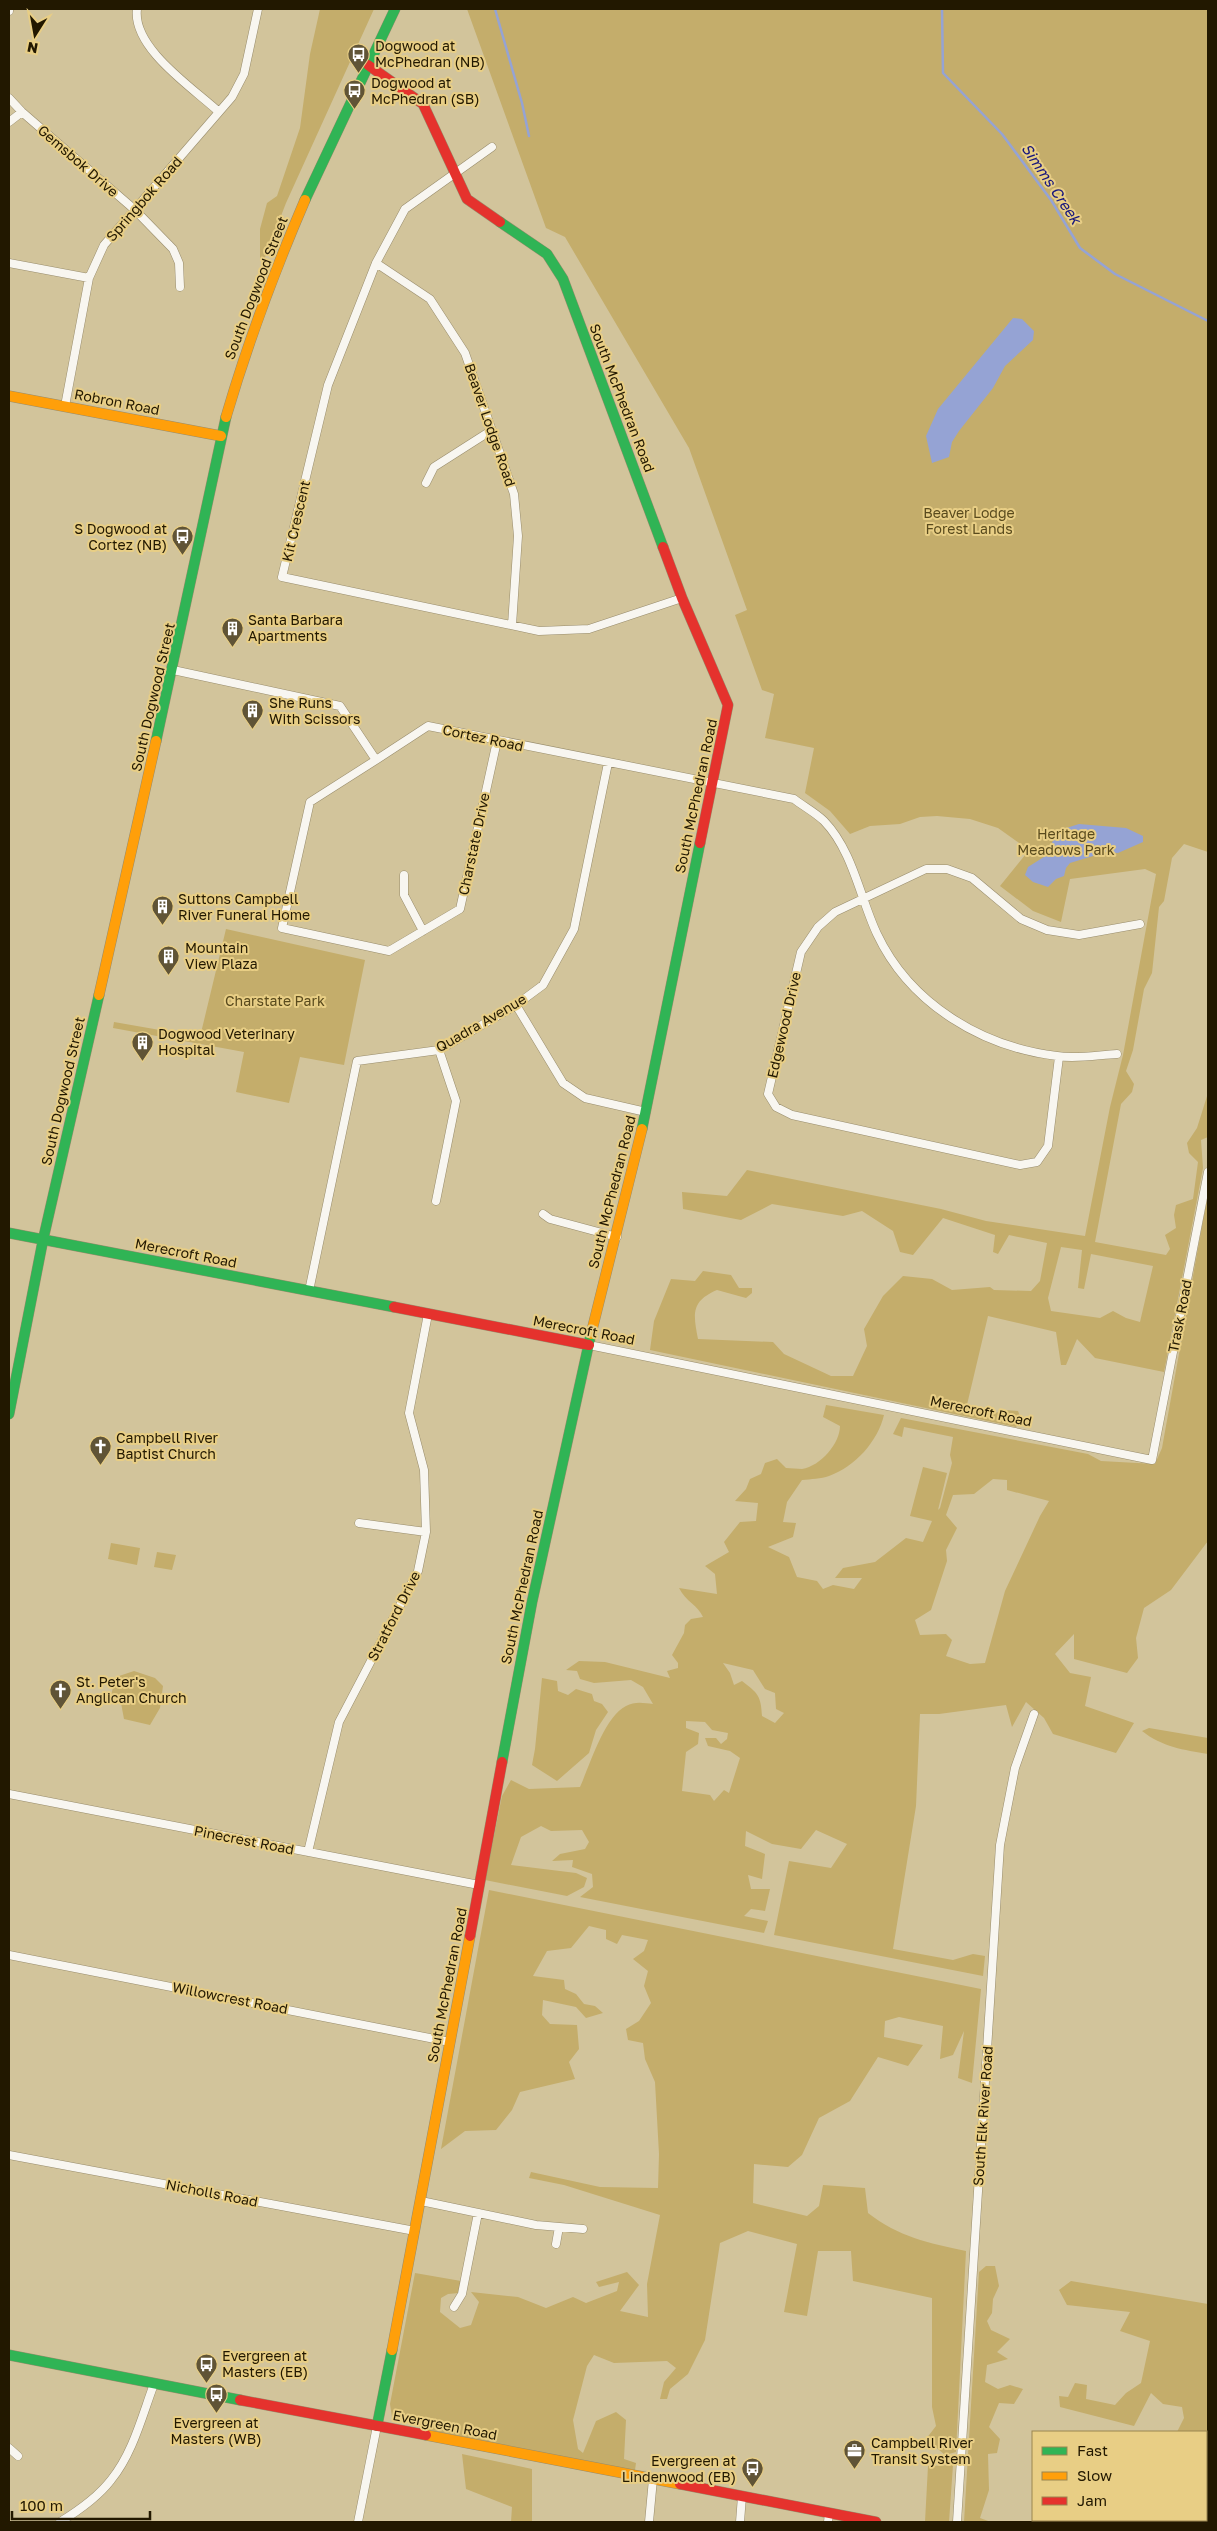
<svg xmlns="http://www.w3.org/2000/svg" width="1217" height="2531" viewBox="0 0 1217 2531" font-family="'Golos Text',sans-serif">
	<rect width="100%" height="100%" fill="#d2c49b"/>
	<path fill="#c4ad6b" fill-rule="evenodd" d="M 320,9 L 374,9 L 286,203 L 264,260 L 260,260 L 260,229 L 267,203 L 277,196 L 300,128 L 310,54 Z
		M 467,9 L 1208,9 L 1208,852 L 1184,844 L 1172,858 L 1164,901 L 1159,907 L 1152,973 L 1144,989 L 1133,1050 L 1126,1071 L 1134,1084 L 1132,1092 L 1121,1104 L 1095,1242 L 1166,1255 L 1170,1249 L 1165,1235 L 1176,1228 L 1174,1215 L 1176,1205 L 1193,1199 L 1198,1162 L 1189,1153 L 1187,1143 L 1197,1128 L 1208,1093 L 1208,1137 L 1201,1140 L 1203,1168 L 1164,1372 L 1095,1358 L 1077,1339 L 1066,1365 L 1061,1365 L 1056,1332 L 988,1316 L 966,1409 L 992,1414 L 1005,1410 L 1018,1411 L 1021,1419 L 1016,1427 L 650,1350 L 654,1321 L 671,1279 L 695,1281 L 703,1271 L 731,1275 L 739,1288 L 752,1288 L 752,1293 L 746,1298 L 717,1290 C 691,1301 693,1314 698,1339 L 773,1342 L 784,1354 L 831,1376 L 853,1376 L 867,1346 L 864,1329 L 883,1296 L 903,1276 L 932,1279 L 952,1290 L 990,1287 L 994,1290 L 1031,1291 L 1040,1281 L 1047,1243 L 1009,1235 L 998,1254 L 993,1252 L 995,1235 L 943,1218 L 913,1255 L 900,1252 L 893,1231 L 862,1211 L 843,1216 L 772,1204 L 741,1220 L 683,1209 L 682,1192 L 727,1196 L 747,1170 L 941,1209 L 986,1221 L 1085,1236 L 1110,1107 L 1123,1055 L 1156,874 L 1145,869 L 1070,879 L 1061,922 L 1033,911 L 1000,886 L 1029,850 L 998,828 L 970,819 L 937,816 L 920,817 L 900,824 L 870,826 L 850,834 L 830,811 L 805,793 L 814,748 L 765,738 L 774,694 L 762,690 L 735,615 L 747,610 L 689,448 L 565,237 L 546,228 ZM 1061,1247 L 1082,1250 L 1078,1288 L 1084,1289 L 1091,1254 L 1153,1266 L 1140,1322 L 1126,1318 L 1113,1311 L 1100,1318 L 1051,1311 L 1048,1298 Z
		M 226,929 L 365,960 L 344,1065 L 300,1057 L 289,1103 L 236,1092 L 244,1052 L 113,1028 L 114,1022 L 200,1037 Z
		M 1208,1193 L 1208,1541 L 1171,1590 L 1144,1608 L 1136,1638 L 1138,1658 L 1127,1673 L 1074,1659 L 1074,1634 L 1055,1654 L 1070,1673 L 1091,1677 L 1085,1706 L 1134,1723 L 1116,1753 L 1053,1734 L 1044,1718 L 1026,1702 L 1012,1727 L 1006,1705 L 939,1714 L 920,1714 L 916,1806 L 893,1949 L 953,1960 L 973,1954 L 985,1956 L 983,1976 L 774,1935 L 789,1861 L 831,1868 L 847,1844 L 816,1830 L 801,1849 L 772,1844 L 746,1831 L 745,1846 L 765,1854 L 762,1879 L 748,1875 L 751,1889 L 770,1889 L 765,1911 L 751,1909 L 744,1916 L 768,1921 L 764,1933 L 580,1897 L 593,1887 L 592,1874 L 572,1867 L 573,1860 L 552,1861 L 560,1854 L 585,1849 L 589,1842 L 582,1830 L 551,1831 L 541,1826 L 521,1837 L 511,1865 L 576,1873 L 587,1878 L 584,1887 L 567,1896 L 485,1880 L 502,1796 L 511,1780 L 529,1789 L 580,1787 C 590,1765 604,1717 626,1706 C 635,1701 644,1703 653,1704 L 643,1687 L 631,1680 L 594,1683 L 580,1679 L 577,1671 L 566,1670 L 579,1661 L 605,1662 L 670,1678 L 667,1671 L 678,1668 L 678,1663 L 672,1655 L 684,1633 L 685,1625 L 691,1619 L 703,1617 C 698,1605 686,1602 679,1588 L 717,1594 L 715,1574 L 705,1566 L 729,1552 L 724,1542 L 740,1522 L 756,1521 L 758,1503 L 735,1501 L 746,1489 L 750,1479 L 761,1474 L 765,1463 L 777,1459 L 786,1468 C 791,1468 797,1469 802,1469 C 821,1466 840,1443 840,1426 L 823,1417 L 826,1405 L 884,1415 C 878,1441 855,1467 829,1476 C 821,1479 811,1479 802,1480 L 787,1502 L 783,1522 L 796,1523 L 793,1537 L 768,1547 L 789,1557 L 797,1577 L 817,1581 L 823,1589 L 833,1585 L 854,1589 L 862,1578 L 835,1578 L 843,1568 L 875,1562 L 906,1538 L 923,1542 L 932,1521 L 910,1516 L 923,1467 L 947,1473 L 938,1510 L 940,1508 L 952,1463 L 950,1455 L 953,1437 L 904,1427 L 902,1437 L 893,1434 L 901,1418 L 1088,1454 L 1101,1461 L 1155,1464 L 1162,1448 ZM 993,1479 L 1007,1480 L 1007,1490 L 1049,1501 L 1040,1516 L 1005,1591 L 985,1663 L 970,1664 L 946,1656 L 952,1640 L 946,1634 L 920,1635 L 915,1620 L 931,1610 L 947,1561 L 946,1550 L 957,1528 L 946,1515 L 953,1495 L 974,1494 ZM 723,1663 L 753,1670 L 765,1689 L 775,1693 L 776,1709 L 784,1713 L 775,1723 L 762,1716 C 761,1696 758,1693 742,1681 L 734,1685 L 730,1673 ZM 686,1721 L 705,1722 L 712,1730 L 728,1733 L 727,1739 L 721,1744 L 716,1738 L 705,1738 L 708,1746 L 730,1751 L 740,1758 L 729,1793 L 724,1790 L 714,1801 L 710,1795 L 682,1791 L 686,1752 L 698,1744 L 699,1733 L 686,1728 Z
		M 111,1543 L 140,1548 L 137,1565 L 108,1559 Z
		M 157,1552 L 176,1555 L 172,1570 L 154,1567 Z
		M 134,1671 L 155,1678 L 163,1686 L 160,1708 L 150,1725 L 124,1719 L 121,1703 L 111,1695 L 116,1677 Z
		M 542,1678 L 557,1681 L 558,1691 L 568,1695 L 576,1689 L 592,1694 L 594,1701 L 602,1704 L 608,1712 L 596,1730 L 589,1753 L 557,1781 L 532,1765 L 535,1749 Z
		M 1149,1728 L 1208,1738 L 1208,1754 C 1184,1750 1162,1747 1142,1731 Z
		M 489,1890 L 981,1989 L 972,2083 L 958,2078 L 964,2031 L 953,2055 L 940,2059 L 943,2026 L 899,2017 L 885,2021 L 884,2037 L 923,2045 L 908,2066 L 878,2057 L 850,2101 L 819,2118 L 802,2155 L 788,2167 L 754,2164 L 753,2203 L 807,2216 L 819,2206 L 823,2185 L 865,2188 L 868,2213 C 899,2237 928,2243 966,2251 L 956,2452 L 945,2455 L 926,2439 L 936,2426 L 932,2407 L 932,2298 L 853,2281 L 851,2251 L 818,2251 L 807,2316 L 784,2312 L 797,2244 L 748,2231 L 720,2243 L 705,2340 L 688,2374 L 670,2389 L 667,2399 L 660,2399 L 664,2382 L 676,2368 L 667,2361 L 614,2363 L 594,2355 L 587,2366 L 573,2420 L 578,2449 L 583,2453 L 596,2421 L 616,2412 L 626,2420 L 624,2459 L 636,2463 L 635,2470 L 619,2469 L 448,2436 L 392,2417 L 390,2404 L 415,2273 L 461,2281 L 459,2293 L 448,2294 L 441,2298 L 440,2312 L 460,2328 L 471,2325 L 479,2302 L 471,2292 L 518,2297 L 546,2308 L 573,2297 L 586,2303 L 617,2291 L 619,2282 L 599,2287 L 596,2282 L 627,2272 L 639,2285 L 620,2311 L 648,2317 L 647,2284 L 660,2215 L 564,2185 L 529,2178 L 531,2172 L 600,2187 L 658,2188 L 659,2154 L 655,2082 L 645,2059 L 643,2043 L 628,2040 L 626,2029 L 639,2021 L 651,2003 L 644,1986 L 648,1971 L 633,1959 L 644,1951 L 648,1940 L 622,1935 L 617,1944 L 606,1939 L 606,1930 L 589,1926 L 571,1948 L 547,1951 L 533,1976 L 564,1980 L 565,1989 L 576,1994 L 584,2004 L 595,2006 L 603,2013 L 586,2018 L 576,2007 L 543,2000 L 542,2015 L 550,2024 L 577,2025 L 579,2049 L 569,2062 L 575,2079 L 520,2092 L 512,2110 L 496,2130 L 465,2131 L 441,2149 Z
		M 986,2266 L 995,2266 L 999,2286 L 993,2299 L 992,2313 L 987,2321 L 991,2330 L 1010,2339 L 997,2352 L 1008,2359 L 987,2365 L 985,2382 L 998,2389 L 1010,2385 L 1023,2389 L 1014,2404 L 999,2403 L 989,2427 L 1000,2439 L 997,2453 L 988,2454 L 989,2490 L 980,2518 L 991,2522 L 964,2522 L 979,2272 Z
		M 1071,2281 L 1208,2304 L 1208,2522 L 1083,2522 L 1083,2520 L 1206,2520 L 1206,2432 L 1177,2432 L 1184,2418 L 1182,2407 L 1163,2404 L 1151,2393 L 1134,2426 L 1060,2407 L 1059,2396 L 1068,2397 L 1075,2383 L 1087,2385 L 1086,2399 L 1115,2405 L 1126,2393 L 1141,2383 L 1150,2341 L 1120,2331 L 1130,2312 L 1067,2305 L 1059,2290 Z
		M 462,2454 L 532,2469 L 532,2522 L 511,2522 L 512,2507 L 466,2489 Z
		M 953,2465 L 949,2522 L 925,2522 L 928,2466 Z"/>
	<path fill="#95a3d4" d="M 1013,318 L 1022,319 L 1034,331 L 1033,340 L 1005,366 L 993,388 L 959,431 L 952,442 L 949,457 L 932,463 L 926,436 L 938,409 Z
		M 1079,824 L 1126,828 L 1143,836 L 1143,842 L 1118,853 L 1106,852 L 1070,863 L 1066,868 L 1064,876 L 1056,879 L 1048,887 L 1033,882 L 1025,875 L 1028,867 L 1047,855 L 1057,831 Z"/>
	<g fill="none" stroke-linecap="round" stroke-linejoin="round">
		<path stroke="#95a3d4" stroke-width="2.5" d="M 495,9 L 522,103 L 529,136
			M 942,9 L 943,73 L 1002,134 L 1051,200 L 1080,248 L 1115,274 L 1208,321"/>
		<defs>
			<path id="street" d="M 137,9 C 132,48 193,88 219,112
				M 9,11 L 9,9
				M 9,98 L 22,112 L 135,210 L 173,249 L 179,263 L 180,287
				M 9,122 L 22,112
				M 492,147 L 405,209 L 376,263 L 328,385 L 282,577 L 539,631 L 589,629 L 682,598
				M 9,263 L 89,278
				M 376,263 L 430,299 L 465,353 L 514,494 L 518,536 L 512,625
				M 65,406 L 89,278 L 104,245 L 232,97 L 244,74 L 258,9
				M 426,483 L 434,467 L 492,430
				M 173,670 L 340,706 L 376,760 L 428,726 L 794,799 C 803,806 816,813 824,821 C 853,851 860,898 877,934 C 910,1004 982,1047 1057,1056 C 1076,1059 1098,1055 1117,1054
				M 376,760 L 310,802 L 282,928 L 389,951 L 460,909 L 497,741
				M 404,875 L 404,895 L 423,931
				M 516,1005 L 563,1083 L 585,1098 L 646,1112
				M 1059,1057 L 1048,1146 L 1037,1162 L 1020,1165 L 792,1115 L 776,1107 L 768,1094 L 801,952 L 818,927 L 835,912 L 926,869 L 947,869 L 972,878 L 1021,919 L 1047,930 L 1079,935 L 1140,924
				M 436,1201 L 456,1101 L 439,1050
				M 543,1214 L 550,1219 L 617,1237
				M 309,1291 L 357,1061 L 439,1050 L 516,1005 L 543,985 L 574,929 L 608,763
				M 589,1345 L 1152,1460 L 1208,1172
				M 359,1523 L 426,1532
				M 9,1794 L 479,1885
				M 308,1852 L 339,1722 L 418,1571 L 426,1532 L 424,1470 L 409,1413 L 428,1314
				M 9,1955 L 450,2042
				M 9,2155 L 415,2231
				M 421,2201 L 536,2225 L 583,2229
				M 556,2244 L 559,2227
				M 454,2307 L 462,2294 L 478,2213
				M 9,2448 L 18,2456
				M 60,2522 C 78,2511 98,2497 111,2480 C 133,2453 142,2416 154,2384
				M 358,2522 L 377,2426
				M 649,2522 L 653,2479
				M 740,2522 L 742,2496
				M 828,2522 L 829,2513
				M 957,2522 L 1000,1845 L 1015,1768 L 1034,1714"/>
			<path id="fast" d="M 305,200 L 395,9
				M 500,222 L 547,254 L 563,279 L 663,547
				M 156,741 L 226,417
				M 642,1129 L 700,843
				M 9,1233 L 394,1307
				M 9,1414 L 43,1240 L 99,995
				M 502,1762 L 532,1602 L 591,1334
				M 9,2355 L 240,2400
				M 377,2426 L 392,2350"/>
			<path id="slow" d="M 9,396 L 221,436
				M 226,417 C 248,342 274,272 305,200
				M 99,995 L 156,741
				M 591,1334 L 642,1129
				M 392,2350 L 470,1936
				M 426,2435 L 680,2484"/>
			<path id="jam" d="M 368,65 L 423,104 L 467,199 L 500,222
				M 663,547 L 682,598 L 728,705 L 700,843
				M 394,1307 L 589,1345
				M 470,1936 L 502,1762
				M 240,2400 L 426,2435
				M 680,2484 L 876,2522"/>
		</defs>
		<use href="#street" stroke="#988c6c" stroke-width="9"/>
		<use href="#fast" stroke="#988c6c" stroke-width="11"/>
		<use href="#slow" stroke="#988c6c" stroke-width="11"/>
		<use href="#jam" stroke="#988c6c" stroke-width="11"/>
		<use href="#street" stroke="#f8f6f0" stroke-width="8"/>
		<use href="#fast" stroke="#30b455" stroke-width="10"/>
		<use href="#slow" stroke="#ff9f0a" stroke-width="10"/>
		<use href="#jam" stroke="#e5322d" stroke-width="10"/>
	</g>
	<defs>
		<symbol id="bus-pin" viewBox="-11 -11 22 30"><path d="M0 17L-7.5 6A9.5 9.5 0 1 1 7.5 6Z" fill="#605436" stroke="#e8ce85"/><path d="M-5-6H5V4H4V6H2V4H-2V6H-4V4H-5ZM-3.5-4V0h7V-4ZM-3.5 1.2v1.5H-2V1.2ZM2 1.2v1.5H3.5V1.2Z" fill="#fff"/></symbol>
		<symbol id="building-pin" viewBox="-11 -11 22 30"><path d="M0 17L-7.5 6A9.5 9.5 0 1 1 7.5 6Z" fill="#605436" stroke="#e8ce85"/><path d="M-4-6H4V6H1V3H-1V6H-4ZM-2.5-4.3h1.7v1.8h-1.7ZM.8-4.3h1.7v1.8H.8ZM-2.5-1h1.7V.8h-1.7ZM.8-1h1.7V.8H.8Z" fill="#fff"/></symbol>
		<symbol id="church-pin" viewBox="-11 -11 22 30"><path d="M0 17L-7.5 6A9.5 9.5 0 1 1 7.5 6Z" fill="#605436" stroke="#e8ce85"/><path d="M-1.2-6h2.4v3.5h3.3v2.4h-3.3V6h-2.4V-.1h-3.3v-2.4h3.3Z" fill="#fff"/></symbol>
		<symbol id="office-pin" viewBox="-11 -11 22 30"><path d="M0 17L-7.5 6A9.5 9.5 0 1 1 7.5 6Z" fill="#605436" stroke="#e8ce85"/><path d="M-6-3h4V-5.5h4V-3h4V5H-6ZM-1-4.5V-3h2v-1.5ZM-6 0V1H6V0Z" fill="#fff"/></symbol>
	</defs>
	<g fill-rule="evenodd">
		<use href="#bus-pin" x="346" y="42" width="25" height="34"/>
		<use href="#bus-pin" x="342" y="78" width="25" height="34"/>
		<use href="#bus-pin" x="170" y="524" width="25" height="34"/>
		<use href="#building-pin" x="220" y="616" width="25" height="34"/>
		<use href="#building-pin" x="240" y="698" width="25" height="34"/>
		<use href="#building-pin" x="150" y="894" width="25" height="34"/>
		<use href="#building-pin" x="156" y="944" width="25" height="34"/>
		<use href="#building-pin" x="130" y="1030" width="25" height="34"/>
		<use href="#church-pin" x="88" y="1434" width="25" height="34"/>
		<use href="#church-pin" x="48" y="1678" width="25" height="34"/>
		<use href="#bus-pin" x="194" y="2352" width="25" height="34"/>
		<use href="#bus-pin" x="204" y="2382" width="25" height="34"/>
		<use href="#office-pin" x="842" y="2438" width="25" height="34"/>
		<use href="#bus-pin" x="740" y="2456" width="25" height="34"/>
	</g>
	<g text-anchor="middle" stroke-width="4" stroke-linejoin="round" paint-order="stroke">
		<g font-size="14" fill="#221800" stroke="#e8ce85" text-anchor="start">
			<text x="375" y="51">Dogwood at<tspan x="375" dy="16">McPhedran (NB)</tspan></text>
			<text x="371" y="88">Dogwood at<tspan x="371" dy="16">McPhedran (SB)</tspan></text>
			<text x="167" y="534" text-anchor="end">S Dogwood at<tspan x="167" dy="16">Cortez (NB)</tspan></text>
			<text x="248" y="625">Santa Barbara<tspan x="248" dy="16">Apartments</tspan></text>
			<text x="269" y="708">She Runs<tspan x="269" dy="16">With Scissors</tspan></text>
			<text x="178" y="904">Suttons Campbell<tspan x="178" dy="16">River Funeral Home</tspan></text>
			<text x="185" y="953">Mountain<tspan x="185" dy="16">View Plaza</tspan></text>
			<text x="158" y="1039">Dogwood Veterinary<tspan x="158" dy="16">Hospital</tspan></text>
			<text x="116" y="1443">Campbell River<tspan x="116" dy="16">Baptist Church</tspan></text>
			<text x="76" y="1687">St. Peter's<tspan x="76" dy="16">Anglican Church</tspan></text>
			<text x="222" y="2361">Evergreen at<tspan x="222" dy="16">Masters (EB)</tspan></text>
			<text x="216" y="2428" text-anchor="middle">Evergreen at<tspan x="216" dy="16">Masters (WB)</tspan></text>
			<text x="871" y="2448">Campbell River<tspan x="871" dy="16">Transit System</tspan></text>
			<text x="736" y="2466" text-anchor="end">Evergreen at<tspan x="736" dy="16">Lindenwood (EB)</tspan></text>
		</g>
		<g font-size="14" fill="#221800" stroke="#e8ce85">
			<text transform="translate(78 161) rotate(41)" y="5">Gemsbok Drive</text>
			<text transform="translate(144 199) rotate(-49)" y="5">Springbok Road</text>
			<text transform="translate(256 288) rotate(-69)" y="5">South Dogwood Street</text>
			<text transform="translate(622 398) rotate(69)" y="5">South McPhedran Road</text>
			<text transform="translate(117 402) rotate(11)" y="5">Robron Road</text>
			<text transform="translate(490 425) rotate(71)" y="5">Beaver Lodge Road</text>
			<text transform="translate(296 521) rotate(-77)" y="5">Kit Crescent</text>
			<text transform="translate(153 697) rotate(-77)" y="5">South Dogwood Street</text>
			<text transform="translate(483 738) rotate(12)" y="5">Cortez Road</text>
			<text transform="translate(696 796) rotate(-78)" y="5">South McPhedran Road</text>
			<text transform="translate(474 844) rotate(-78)" y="5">Charstate Drive</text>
			<text transform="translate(481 1023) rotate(-30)" y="5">Quadra Avenue</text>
			<text transform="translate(784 1025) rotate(-77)" y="5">Edgewood Drive</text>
			<text transform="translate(63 1091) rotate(-77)" y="5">South Dogwood Street</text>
			<text transform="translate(612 1192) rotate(-76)" y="5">South McPhedran Road</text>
			<text transform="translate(186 1253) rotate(11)" y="5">Merecroft Road</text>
			<text transform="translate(1180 1316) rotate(-79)" y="5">Trask Road</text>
			<text transform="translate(584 1330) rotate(11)" y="5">Merecroft Road</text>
			<text transform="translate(981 1411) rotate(12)" y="5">Merecroft Road</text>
			<text transform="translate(522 1587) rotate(-78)" y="5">South McPhedran Road</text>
			<text transform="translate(394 1616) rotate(-63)" y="5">Stratford Drive</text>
			<text transform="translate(244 1840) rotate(11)" y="5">Pinecrest Road</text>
			<text transform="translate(447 1985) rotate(-79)" y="5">South McPhedran Road</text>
			<text transform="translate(230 1998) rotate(11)" y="5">Willowcrest Road</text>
			<text transform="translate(983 2116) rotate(-86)" y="5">South Elk River Road</text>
			<text transform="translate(212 2193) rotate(11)" y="5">Nicholls Road</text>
			<text transform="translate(445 2425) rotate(11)" y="5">Evergreen Road</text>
		</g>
		<g font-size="14" fill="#594a1d" stroke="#e8ce85">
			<text x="969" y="518">Beaver Lodge<tspan x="969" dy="16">Forest Lands</tspan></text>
			<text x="1066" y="839">Heritage<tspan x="1066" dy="16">Meadows Park</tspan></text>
			<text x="275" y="1006">Charstate Park</text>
		</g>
		<g font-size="15" font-style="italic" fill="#16167d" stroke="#e8ce85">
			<text transform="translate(1051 184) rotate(56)" y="5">Simms Creek</text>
		</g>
	</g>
	<rect width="1217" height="2531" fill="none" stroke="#221800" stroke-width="20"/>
	<rect x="1032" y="2431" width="175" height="90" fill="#e8ce85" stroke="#998550"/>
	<rect x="1042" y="2447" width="25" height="8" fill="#30b455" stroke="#998550"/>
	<text x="1077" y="2456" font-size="15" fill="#221800">Fast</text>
	<rect x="1042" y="2472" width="25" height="8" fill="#ff9f0a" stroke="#998550"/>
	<text x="1077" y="2481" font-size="15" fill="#221800">Slow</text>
	<rect x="1042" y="2497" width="25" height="8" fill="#e5322d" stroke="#998550"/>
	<text x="1077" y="2506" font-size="15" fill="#221800">Jam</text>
	<g transform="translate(35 35) rotate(191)" stroke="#e8ce85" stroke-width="4" paint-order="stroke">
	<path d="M0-4L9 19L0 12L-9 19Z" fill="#221800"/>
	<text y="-8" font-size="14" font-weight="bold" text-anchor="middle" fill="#221800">N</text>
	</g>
	<path d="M12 2511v8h138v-8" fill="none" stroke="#221800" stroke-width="2.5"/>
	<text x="20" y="2511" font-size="15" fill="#221800" stroke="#e8ce85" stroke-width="4" paint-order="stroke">100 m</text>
</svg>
